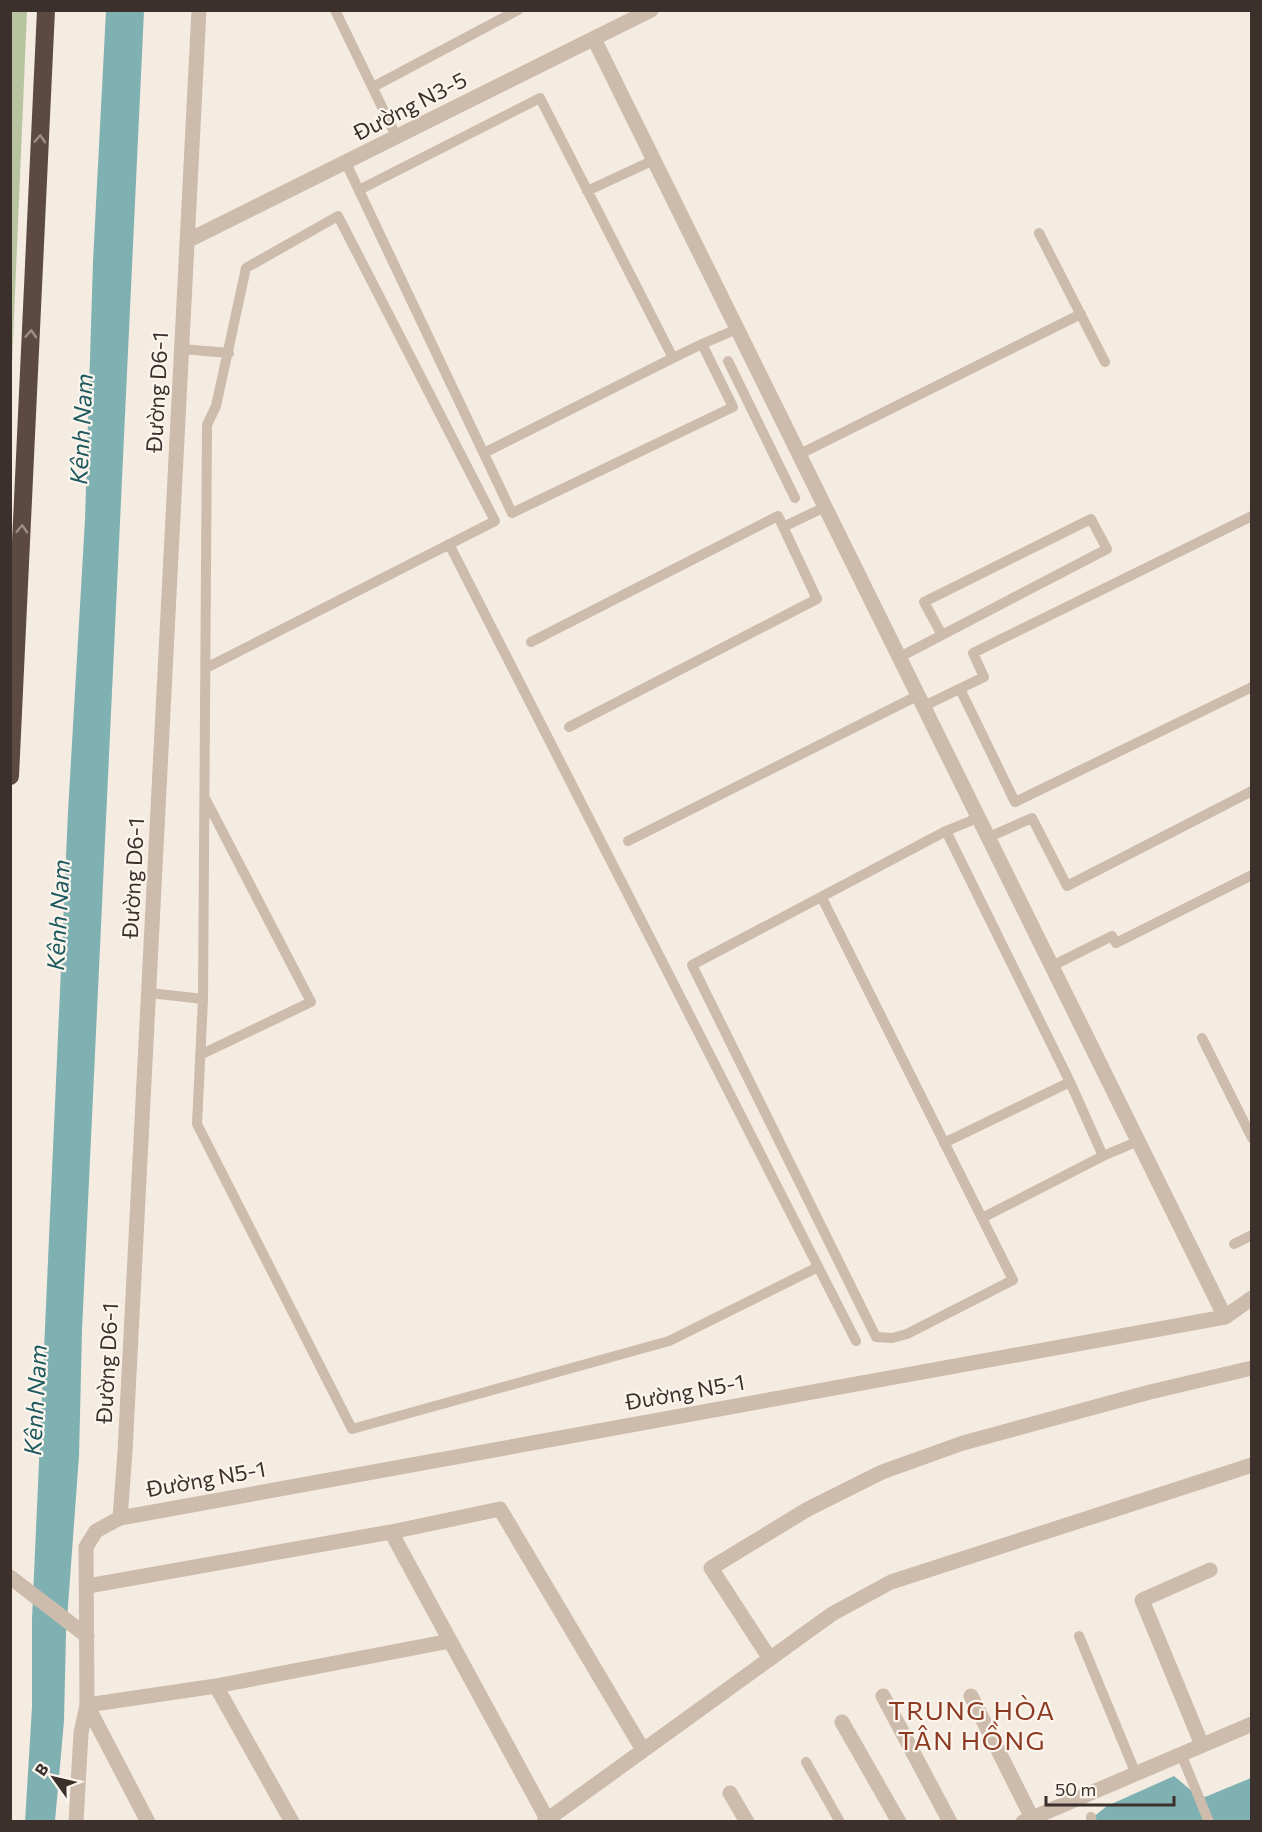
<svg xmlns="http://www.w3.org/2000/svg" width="1262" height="1832" viewBox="0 0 1262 1832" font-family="Commissioner,sans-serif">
	<rect width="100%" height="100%" fill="#f4ebe1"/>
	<path fill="#b8c4a0" d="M 27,11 L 11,388 L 10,11 Z"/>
	<path fill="#7fb0b2" d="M 106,11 L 144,11 L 82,1330 L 79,1456 L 66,1633 L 64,1721 L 55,1821 L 25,1822 L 32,1707 L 32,1619 L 68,812 L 85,520 L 93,262 Z
		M 1174,1776 L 1193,1792 L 1205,1797 L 1251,1778 L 1251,1821 L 1087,1822 L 1107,1806 Z"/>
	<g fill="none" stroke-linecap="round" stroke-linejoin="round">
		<path stroke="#cdbbac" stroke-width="10" d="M 335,10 L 397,138
			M 373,87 L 518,10
			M 346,163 L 512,513 L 733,407 L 702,344 L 673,358 L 540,98 L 359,190
			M 587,191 L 654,160
			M 1039,233 L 1105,362
			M 702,344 L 737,329
			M 182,349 L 229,353
			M 728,361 L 795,498
			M 484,453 L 673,358
			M 800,454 L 1081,314
			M 783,527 L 825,507
			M 449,544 L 856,1341
			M 531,642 L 778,516 L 817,599 L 569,727
			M 898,658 L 1107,549 L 1091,519 L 924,602 L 942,635
			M 206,668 L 495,521 L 338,216 L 246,268 L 216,406 L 207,425 L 203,999 L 197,1124 L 352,1429 L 669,1341 L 818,1267
			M 960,689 L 1015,802 L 1252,687
			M 922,707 L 984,677 L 973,653 L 1252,516
			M 946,831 L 1070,1082 L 1103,1156
			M 989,837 L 1032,818 L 1067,886 L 1252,791
			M 628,841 L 917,696
			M 822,898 L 1013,1280 L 907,1334 L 892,1338 L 876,1337 L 692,965 L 946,831 L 980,817
			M 1052,966 L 1112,936 L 1116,943 L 1252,875
			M 150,993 L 203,999
			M 1202,1038 L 1252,1138
			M 200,1055 L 311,1002 L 206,800
			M 944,1143 L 1070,1082
			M 982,1218 L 1103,1156 L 1136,1142
			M 1234,1244 L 1252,1235
			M 1079,1636 L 1136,1774
			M 1181,1754 L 1209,1822
			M 806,1762 L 840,1822
			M 1091,1817 L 1092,1822"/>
		<path stroke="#cdbbac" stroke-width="15" d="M 594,39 L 1225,1317
			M 120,1518 L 1225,1317 L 1252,1298
			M 391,1532 L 547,1819
			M 88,1586 L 391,1532 L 500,1509 L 643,1750
			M 770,1659 L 711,1568 L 808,1509 L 882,1472 L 963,1443 L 1150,1392 L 1252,1368
			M 216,1686 L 292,1822
			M 883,1696 L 950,1822
			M 971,1696 L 1032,1818
			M 87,1705 L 216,1686 L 450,1641
			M 842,1722 L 899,1822
			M 1202,1745 L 1142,1600 L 1210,1570
			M 730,1793 L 747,1822
			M 544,1822 L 832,1614 L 891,1582 L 1252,1465
			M 1023,1822 L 1252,1724"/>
		<path stroke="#cdbbac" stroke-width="15" d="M 189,240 L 651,10
			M 10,1577 L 87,1636
			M 76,1822 L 81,1733 L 87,1705
			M 148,1822 L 87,1705 L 86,1547 L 96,1531 L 120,1518 L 125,1452 L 199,10"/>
		<path stroke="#5c4a42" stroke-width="18" d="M 10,776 L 46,10"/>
	</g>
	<defs><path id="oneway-chevron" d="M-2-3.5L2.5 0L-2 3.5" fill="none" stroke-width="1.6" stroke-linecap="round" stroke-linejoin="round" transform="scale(1.5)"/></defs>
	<g stroke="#9c8e87">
		<use href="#oneway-chevron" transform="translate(40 139) rotate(-87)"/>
		<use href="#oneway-chevron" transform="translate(31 334) rotate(-87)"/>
		<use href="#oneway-chevron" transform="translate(22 529) rotate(-87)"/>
	</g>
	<g text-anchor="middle" stroke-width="4.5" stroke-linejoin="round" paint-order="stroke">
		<g font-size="22" fill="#3b302b" stroke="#fbf5ee">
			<text transform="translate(410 106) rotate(-27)" y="8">Đường N3-5</text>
			<text transform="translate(157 392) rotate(-87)" y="8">Đường D6-1</text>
			<text transform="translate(133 878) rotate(-87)" y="8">Đường D6-1</text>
			<text transform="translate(107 1363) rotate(-87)" y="8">Đường D6-1</text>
			<text transform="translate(685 1392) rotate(-10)" y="8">Đường N5-1</text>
			<text transform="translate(206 1479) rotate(-10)" y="8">Đường N5-1</text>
		</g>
		<g font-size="24" font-style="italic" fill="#1f5a5e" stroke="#fbf5ee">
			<text transform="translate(82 429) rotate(-87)" y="8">Kênh Nam</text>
			<text transform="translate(59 915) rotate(-87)" y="8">Kênh Nam</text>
			<text transform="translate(36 1400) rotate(-87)" y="8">Kênh Nam</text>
		</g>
		<g font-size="26" letter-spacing="1.5" fill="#8c3b22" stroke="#fbf5ee">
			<text x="972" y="1720">TRUNG HÒA<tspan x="972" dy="30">TÂN HỒNG</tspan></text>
		</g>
	</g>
	<rect width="1262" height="1832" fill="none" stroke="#3b302b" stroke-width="24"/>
	<g transform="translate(54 1778) rotate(304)" stroke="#fbf5ee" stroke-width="4.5" paint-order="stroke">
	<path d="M0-4.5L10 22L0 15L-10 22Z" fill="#3b302b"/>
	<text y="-9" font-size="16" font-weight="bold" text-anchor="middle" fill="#3b302b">B</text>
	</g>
	<path d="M1046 1796v9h128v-9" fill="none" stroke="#3b302b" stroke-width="3"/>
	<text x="1055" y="1796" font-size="18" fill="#3b302b" stroke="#fbf5ee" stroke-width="4.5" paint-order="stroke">50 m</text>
</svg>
